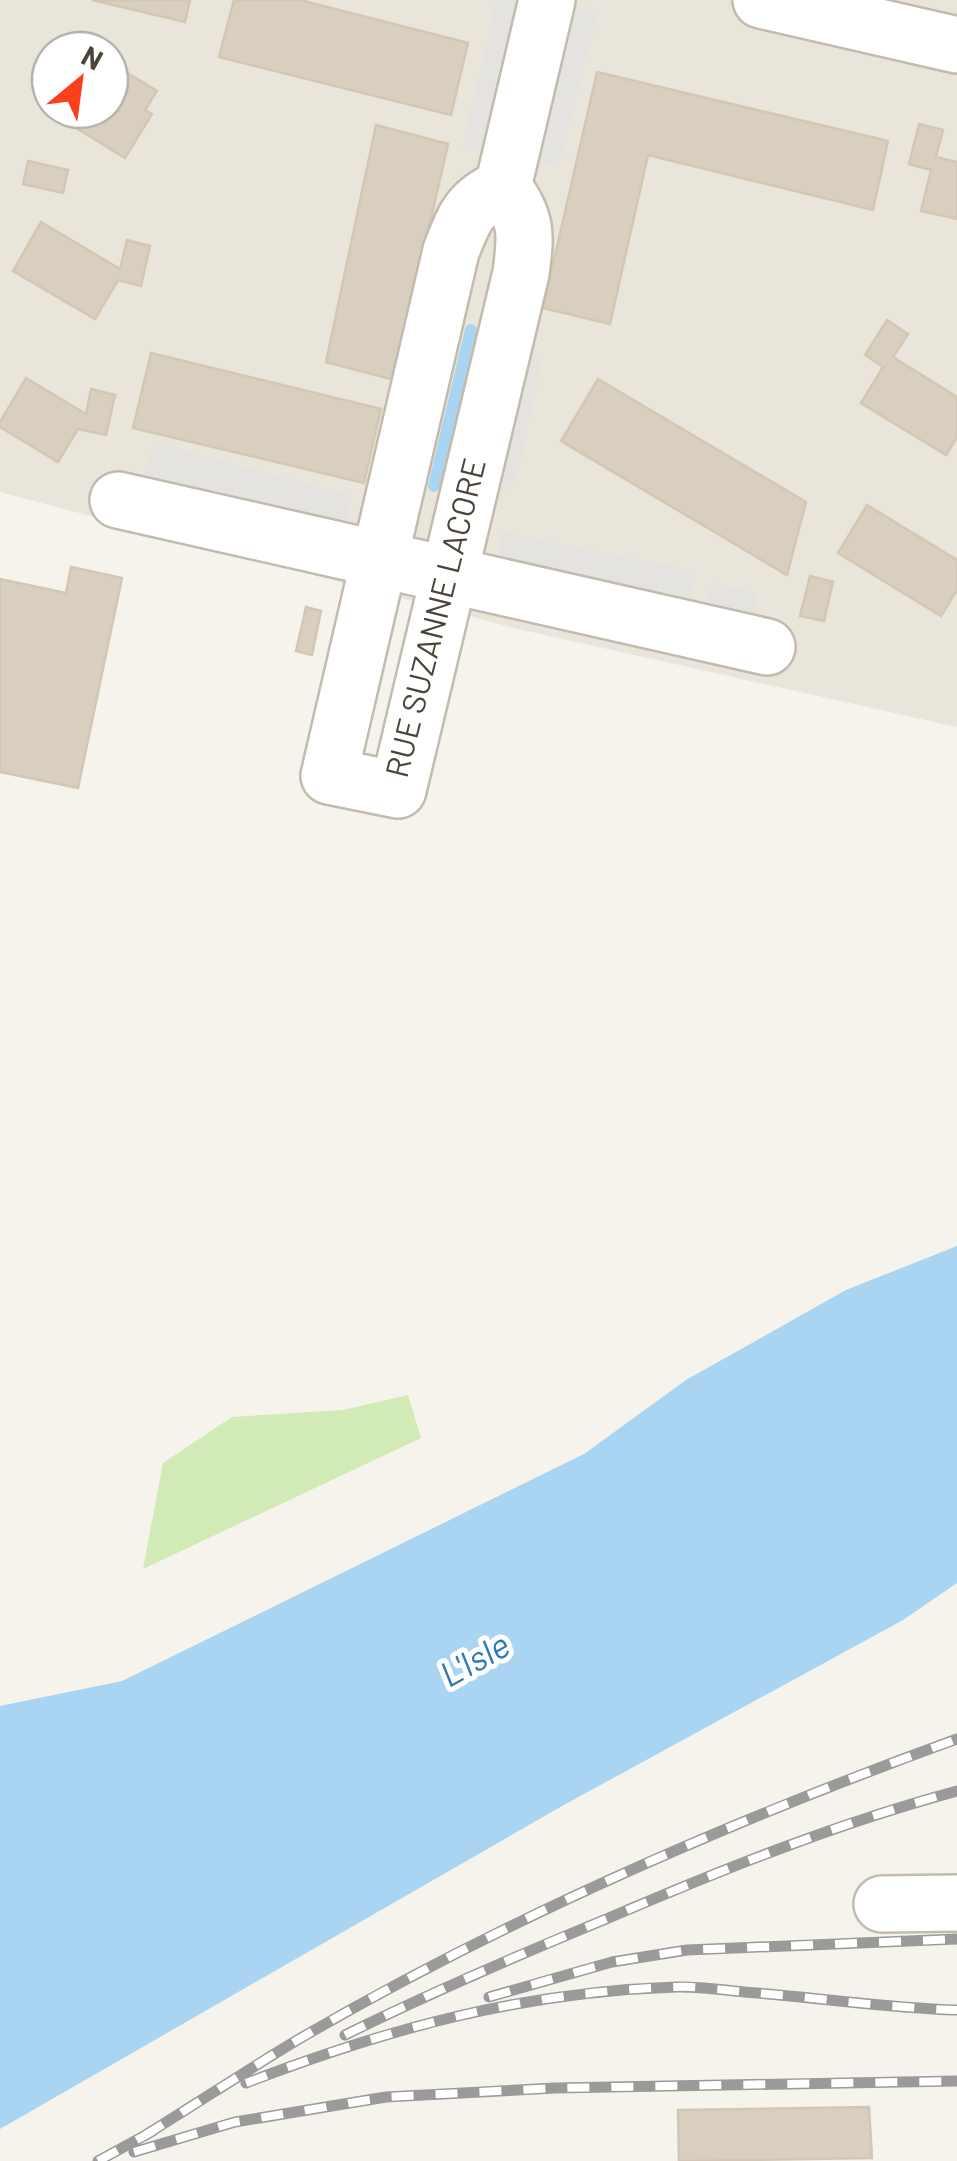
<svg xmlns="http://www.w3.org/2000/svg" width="957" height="2161" viewBox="0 0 957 2161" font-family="Barlow,sans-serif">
	<rect width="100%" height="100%" fill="#f6f3ec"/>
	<path fill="#eae5da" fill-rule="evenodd" d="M 0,0 L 957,0 L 957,727 L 518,629 L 0,492 ZM 50,50 L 110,50 L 110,110 L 50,110 Z"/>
	<path fill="#d2eab5" d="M 408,1395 L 421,1438 L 143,1569 L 163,1463 L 232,1417 L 343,1410 Z"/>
	<path fill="#e5e3e0" d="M 496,0 L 531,0 L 491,153 L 462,149 Z
		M 569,4 L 599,9 L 559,167 L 528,160 Z
		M 516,353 L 543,356 L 516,484 L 483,506 Z
		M 155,443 L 352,496 L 343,532 L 139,486 Z
		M 501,532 L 696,571 L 688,608 L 497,566 Z
		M 713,581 L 756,594 L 751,625 L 703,613 Z"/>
	<path fill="#a9d4f2" d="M 957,1246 L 957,1583 L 903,1620 L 562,1806 L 0,2129 L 0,1706 L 122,1681 L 584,1454 L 686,1380 L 846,1290 Z"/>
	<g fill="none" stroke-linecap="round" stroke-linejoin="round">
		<path stroke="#a9d4f2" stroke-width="12" d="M 434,486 L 471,330"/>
	</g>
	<path fill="#d8cfc1" stroke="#d3c7b4" stroke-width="2.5" d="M 92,0 L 190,0 L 185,22 Z
		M 234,0 L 300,0 L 468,43 L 451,115 L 219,57 Z
		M 121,69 L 157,91 L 145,110 L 152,114 L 125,158 L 78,129 L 89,110 L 110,110 L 110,87 Z
		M 597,72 L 888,141 L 873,210 L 648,155 L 610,324 L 543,308 Z
		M 919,124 L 943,130 L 936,157 L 957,162 L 957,219 L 921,211 L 931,170 L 909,164 Z
		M 376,125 L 448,144 L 394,380 L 326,362 Z
		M 28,161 L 68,170 L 63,193 L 23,184 Z
		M 41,222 L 120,269 L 127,240 L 150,246 L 141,286 L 118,280 L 95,319 L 13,271 Z
		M 887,320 L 908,334 L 893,357 L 957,397 L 957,437 L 946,455 L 861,403 L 883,367 L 865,355 Z
		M 151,353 L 381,409 L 364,483 L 133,428 Z
		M 26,378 L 86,414 L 91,389 L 115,395 L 106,435 L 78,429 L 58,462 L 0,427 L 0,422 Z
		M 598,379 L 806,502 L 787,575 L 561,441 Z
		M 867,505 L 957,560 L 957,590 L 941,616 L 838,553 Z
		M 71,567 L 122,578 L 78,788 L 0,772 L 0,579 L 66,593 Z
		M 810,576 L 833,582 L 824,621 L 800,616 Z
		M 306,607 L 321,611 L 312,655 L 296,651 Z
		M 869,2107 L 872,2158 L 679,2161 L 678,2110 Z"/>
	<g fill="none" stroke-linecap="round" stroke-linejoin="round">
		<defs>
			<path id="minor" d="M 761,0 L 957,45
				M 503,187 C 528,219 526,235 521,273 L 398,790 L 329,776 L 451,251 C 465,216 468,204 503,187 Z
				M 503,187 L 547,0
				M 118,500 L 767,647
				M 882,1904 L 957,1903"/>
		</defs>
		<use href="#minor" stroke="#c2bbae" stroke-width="60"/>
		<use href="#minor" stroke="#fff" stroke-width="55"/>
		<defs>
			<path id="rail" d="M 489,1997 L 612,1962 L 687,1950 L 957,1939
				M 345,2035 C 432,1992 521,1954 611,1917 C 724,1869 838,1823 957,1791
				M 246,2083 C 389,2028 522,1992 676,1987 C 698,1986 722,1990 744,1992 C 815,1997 886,2008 957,2010
				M 144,2136 C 196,2104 247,2070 299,2039 C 507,1918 731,1821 957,1739
				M 134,2152 L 235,2122 L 386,2097 L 555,2088 L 957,2081
				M 98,2161 L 153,2131"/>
		</defs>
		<use href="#rail" stroke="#9a9a9a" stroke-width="11"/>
		<use href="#rail" stroke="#fff" stroke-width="8" stroke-dasharray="22" stroke-linecap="butt"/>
	</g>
	<g text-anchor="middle" stroke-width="10" stroke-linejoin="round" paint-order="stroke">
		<g font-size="32" fill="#4b4439" stroke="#fff">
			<text transform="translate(436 618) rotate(-76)" y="11">RUE SUZANNE LACORE</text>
		</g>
		<g font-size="35" font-style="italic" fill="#2e7ab2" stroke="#fff">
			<text transform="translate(475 1660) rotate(-29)" y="12">L'Isle</text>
		</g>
	</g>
	<g transform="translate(80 80) rotate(29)"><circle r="48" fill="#ffffff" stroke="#b7b4b0" stroke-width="2.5"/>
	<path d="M0-8L18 38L0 25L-18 38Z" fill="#fc3f1d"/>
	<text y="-15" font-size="28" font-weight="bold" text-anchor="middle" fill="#4b4439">N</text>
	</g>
</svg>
